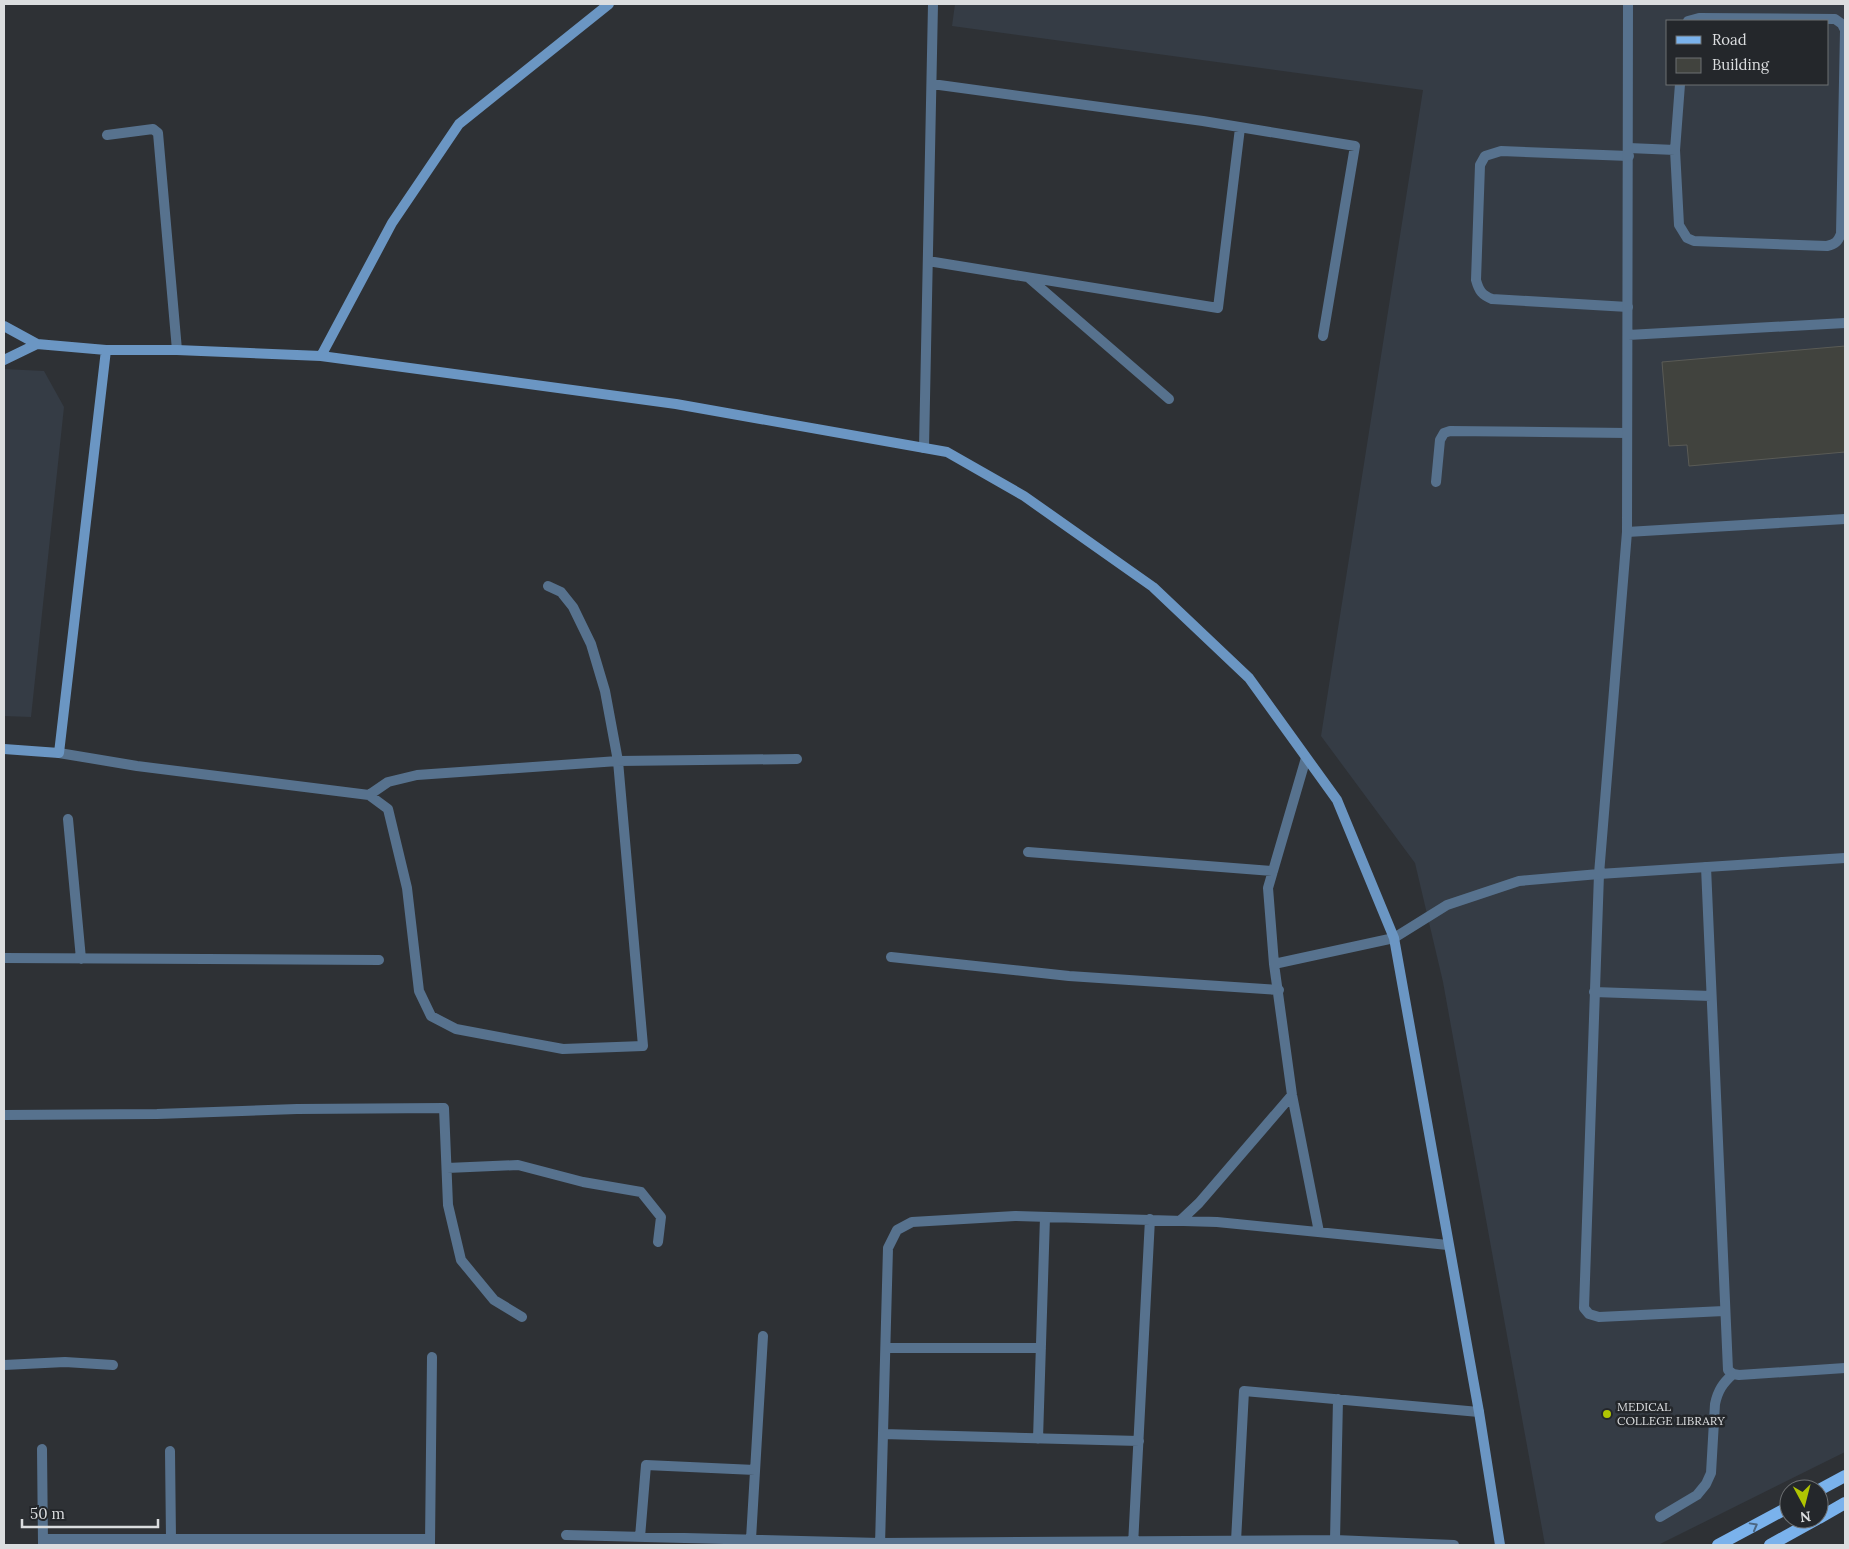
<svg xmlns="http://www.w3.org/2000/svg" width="1849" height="1549" viewBox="0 0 1849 1549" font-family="Lora,serif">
	<rect width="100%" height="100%" fill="#2e3135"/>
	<path fill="#353c45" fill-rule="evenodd" d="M 955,4 L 1845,4 L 1845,1452 L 1658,1545 L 1545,1545 L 1443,982 L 1415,863 L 1321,736 L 1423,90 L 952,26 ZM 1668,21 L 1828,21 L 1828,84 L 1668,84 Z
		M 4,369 L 44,371 L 64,407 L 31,717 L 4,716 Z"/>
	<path fill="#41433e" stroke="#5a5b56" d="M 1845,346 L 1845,452 L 1689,466 L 1687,445 L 1669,446 L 1662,362 Z"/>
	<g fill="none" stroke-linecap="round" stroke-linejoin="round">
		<path stroke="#57728e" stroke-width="10" d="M 107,135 L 153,129 L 158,133 L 177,350
			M 1629,148 L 1675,150 L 1679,225 L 1687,238 L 1694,241 L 1827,246 C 1836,244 1838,241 1841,234 L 1845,30 L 1842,24 L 1835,19 L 1699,18 L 1688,21
			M 1675,150 L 1680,84
			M 1628,307 L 1492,299 C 1482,295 1479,291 1476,280 L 1480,165 L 1485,156 L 1501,151 L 1629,156
			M 1436,482 L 1440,440 L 1444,433 L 1450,431 L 1627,433
			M 1706,867 L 1728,1370 L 1733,1374 L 1739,1375 L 1845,1368
			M 1599,874 L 1584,1308 L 1589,1314 L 1599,1317 L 1724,1311
			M 1594,992 L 1711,996
			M 1660,1517 L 1697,1495 L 1706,1484 L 1711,1473 L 1715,1404 C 1718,1390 1723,1383 1733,1374"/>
		<path stroke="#57728e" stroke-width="10" d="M 932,84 L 1203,121 L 1355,146 L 1323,336
			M 928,261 L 1218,308 L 1240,128
			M 1029,278 L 1169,399
			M 1628,335 L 1845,323
			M 924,448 L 933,4
			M 1627,532 L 1845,519
			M 59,753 L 137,766 L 369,795 L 388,809 L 407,888 L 419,991 L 431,1016 L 456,1029 L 563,1049 L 643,1046 L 618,761 L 605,691 L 591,644 L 573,607 L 561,592 L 548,586
			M 1306,758 L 1268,888 L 1274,964 L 1292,1095 L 1319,1232
			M 369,795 L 388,782 L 417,775 L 618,761 L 797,759
			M 68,819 L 81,959
			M 1028,852 L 1273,871
			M 1599,874 L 1627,532 L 1628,4
			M 891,957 L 1069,976 L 1279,990
			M 4,958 L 379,960
			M 1274,964 L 1394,938 L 1447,905 L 1519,881 L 1599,874 L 1845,858
			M 4,1115 L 157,1114 L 297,1109 L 444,1108 L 448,1205 L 461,1260 L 494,1300 L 522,1317
			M 447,1168 L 518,1165 L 583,1182 L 641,1192 L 661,1217 L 658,1242
			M 1181,1220 L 1199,1203 L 1292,1095
			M 886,1348 L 1041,1348
			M 4,1365 L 65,1362 L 113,1365
			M 883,1434 L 1139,1441
			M 1038,1439 L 1045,1217
			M 42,1449 L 43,1544
			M 170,1451 L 171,1539
			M 566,1535 L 880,1543 L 1335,1540 L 1454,1545
			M 640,1537 L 646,1465 L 755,1470
			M 43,1539 L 430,1539
			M 751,1539 L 763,1336
			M 1335,1540 L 1338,1399
			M 1236,1541 L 1244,1391 L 1479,1412
			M 430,1544 L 432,1357
			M 880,1545 L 888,1248 L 897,1230 L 912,1222 L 1015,1216 L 1217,1222 L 1448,1245
			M 1133,1545 L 1150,1219"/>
		<path stroke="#6b96c3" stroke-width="10" d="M 4,326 L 37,344 L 106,350 L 177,350 L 321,356 L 392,223 L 459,124 L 609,4
			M 321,356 L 676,404 L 947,452 L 1024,496 L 1153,587 L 1249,678 L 1337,800 L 1394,938 L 1479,1412 L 1500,1545
			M 4,360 L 37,344
			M 4,749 L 59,753 L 106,350"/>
		<path stroke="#7ab2ec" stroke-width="12" d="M 1819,1490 L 1845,1476
			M 1819,1518 L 1845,1503
			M 1718,1545 L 1789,1507
			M 1770,1545 L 1817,1519"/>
	</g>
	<defs><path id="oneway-chevron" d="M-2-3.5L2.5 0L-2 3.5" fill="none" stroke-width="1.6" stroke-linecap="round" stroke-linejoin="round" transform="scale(1.25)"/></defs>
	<use stroke="#4b6682" href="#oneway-chevron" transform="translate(1754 1526) rotate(-29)"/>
	<circle fill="#b0c502" stroke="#24272b" stroke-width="2" cx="1607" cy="1414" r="5"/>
	<g text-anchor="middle" stroke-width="5" stroke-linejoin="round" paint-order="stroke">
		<g font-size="12" fill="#dbdddf" stroke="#24272b" text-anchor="start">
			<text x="1617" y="1411">MEDICAL<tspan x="1617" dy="14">COLLEGE LIBRARY</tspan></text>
		</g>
	</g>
	<rect width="1849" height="1549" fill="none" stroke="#dbdddf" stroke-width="10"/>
	<rect x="1666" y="20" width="162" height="65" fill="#24272b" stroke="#6d7073"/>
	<rect x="1676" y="36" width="25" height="8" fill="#7ab2ec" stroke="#6d7073"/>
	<text x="1712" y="45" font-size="15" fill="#dbdddf">Road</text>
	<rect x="1676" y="58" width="25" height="15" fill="#41433e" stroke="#6d7073"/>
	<text x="1712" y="70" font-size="15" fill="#dbdddf">Building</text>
	<g transform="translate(1804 1504) rotate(173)"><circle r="24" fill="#24272b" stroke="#6d7073"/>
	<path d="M0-4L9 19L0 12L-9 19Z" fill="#b0c502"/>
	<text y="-8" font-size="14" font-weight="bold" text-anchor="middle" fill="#dbdddf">N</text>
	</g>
	<path d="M22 1519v8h136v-8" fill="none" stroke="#dbdddf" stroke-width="2.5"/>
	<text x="30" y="1519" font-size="15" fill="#dbdddf" stroke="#24272b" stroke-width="4" paint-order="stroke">50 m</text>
</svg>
